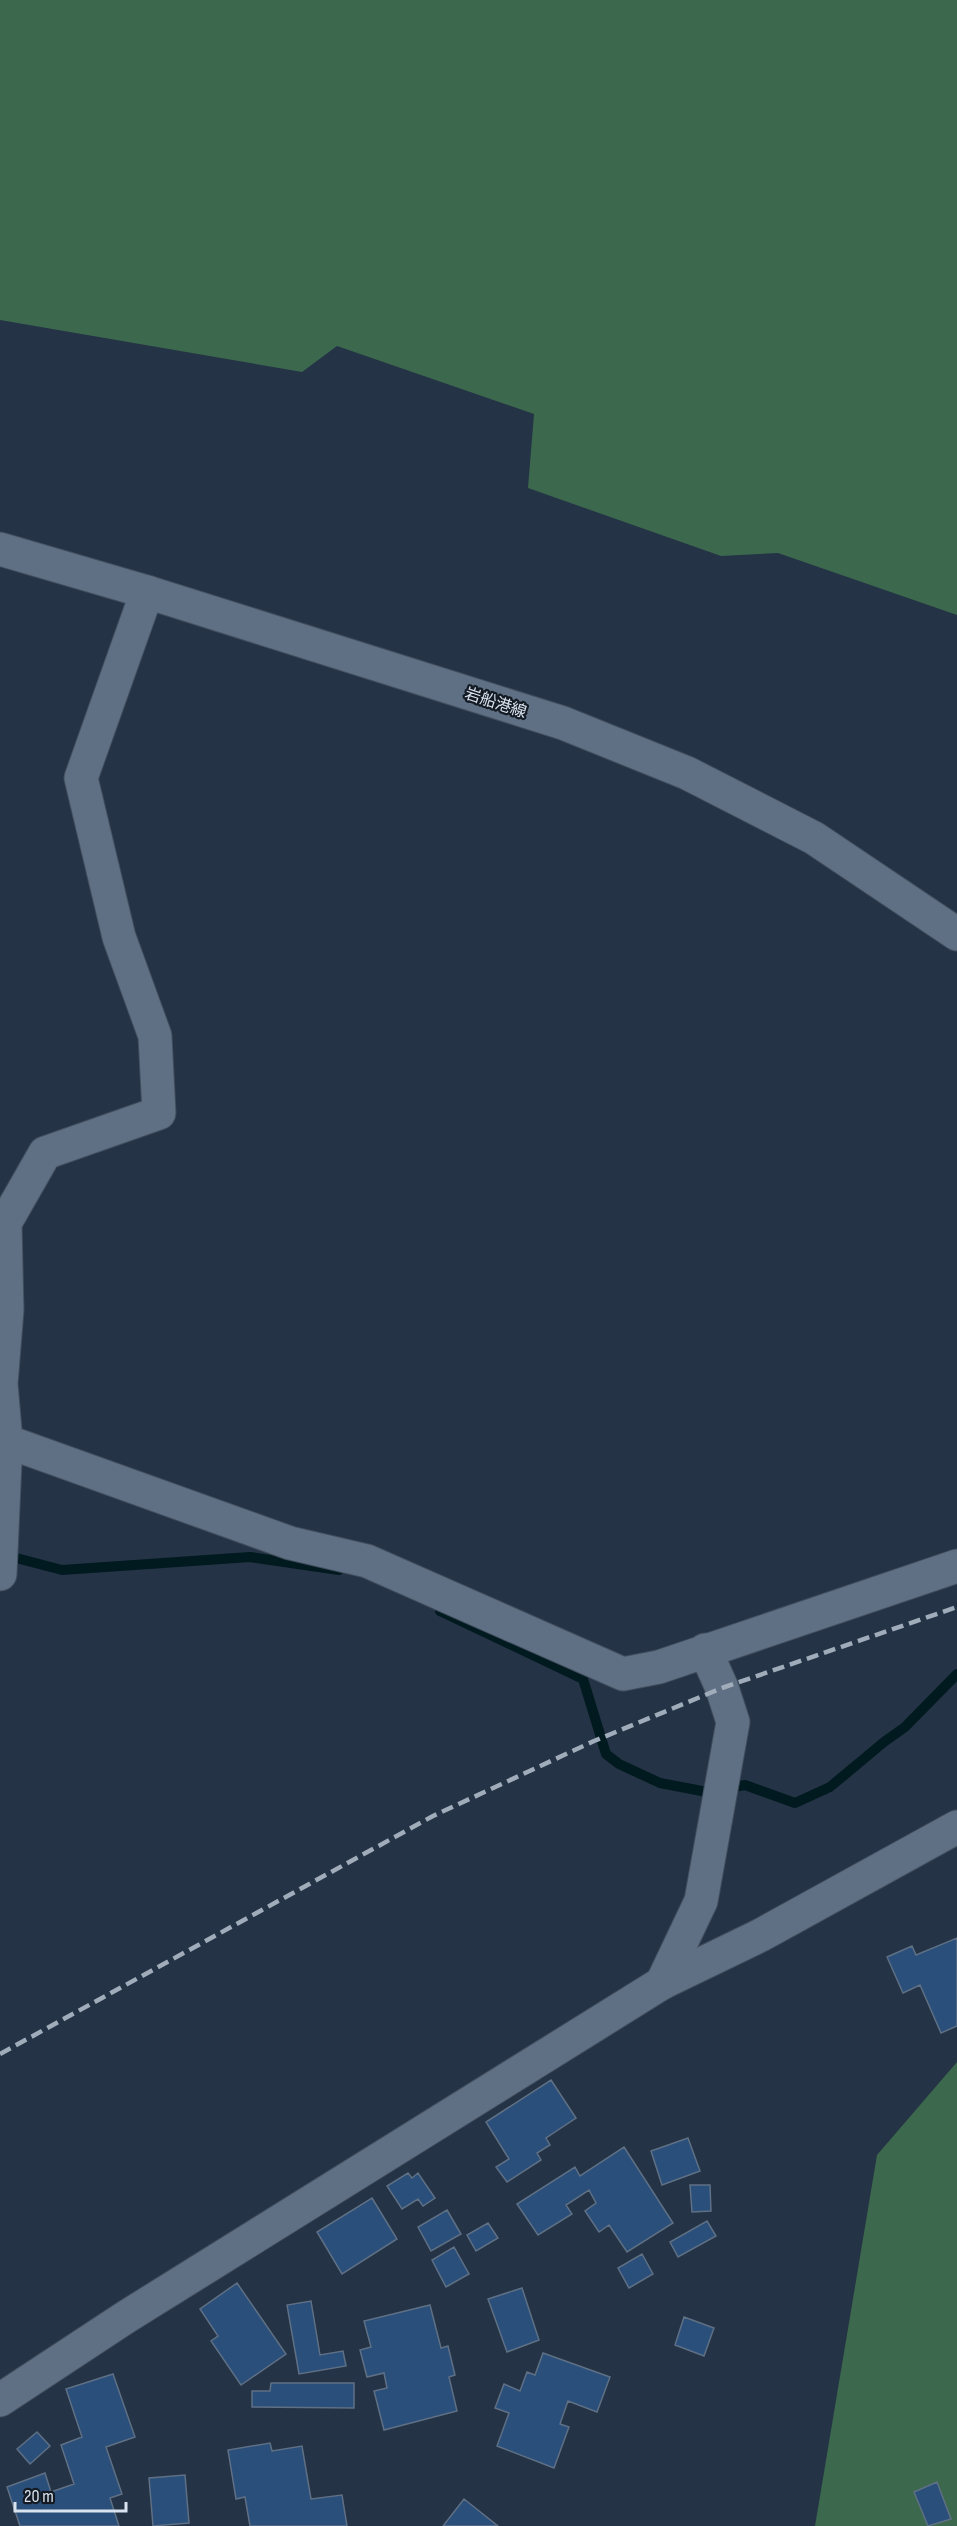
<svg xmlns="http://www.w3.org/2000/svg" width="957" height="2526" viewBox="0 0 957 2526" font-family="'Sofia Sans Condensed','Noto Sans JP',sans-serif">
	<rect width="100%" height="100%" fill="#243345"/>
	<path fill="#3c684d" d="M 0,0 L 957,0 L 957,615 L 778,553 L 721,556 L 528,488 L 534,414 L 337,346 L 302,372 L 0,320 Z
		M 957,2062 L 957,2526 L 815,2526 L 877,2155 Z"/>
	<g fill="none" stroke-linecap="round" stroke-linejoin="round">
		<path stroke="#011a1f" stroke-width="10" d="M 5,1555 L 62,1570 L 250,1557 L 339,1570
			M 440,1611 L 583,1679 L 606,1754 L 619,1764 L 660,1783 L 707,1792 L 745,1785 L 795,1803 L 830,1787 L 884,1742 L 905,1727 L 957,1674"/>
	</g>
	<path fill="#2a4f7a" stroke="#5f7085" stroke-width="1.5" d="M 957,1938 L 957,2026 L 941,2033 L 920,1985 L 903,1993 L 887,1957 L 912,1946 L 916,1955 Z
		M 551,2080 L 576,2118 L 546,2138 L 550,2145 L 537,2153 L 541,2160 L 507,2182 L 496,2167 L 509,2159 L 486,2122 Z
		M 688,2138 L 700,2171 L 662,2185 L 651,2151 Z
		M 624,2147 L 673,2223 L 627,2252 L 609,2225 L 599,2232 L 585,2211 L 596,2203 L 589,2190 L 566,2205 L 572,2214 L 538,2235 L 517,2204 L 575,2167 L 580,2176 Z
		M 408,2173 L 412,2178 L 418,2173 L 435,2198 L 423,2206 L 418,2199 L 402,2209 L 387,2186 Z
		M 690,2185 L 710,2185 L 711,2211 L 692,2212 Z
		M 372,2198 L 397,2239 L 342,2274 L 317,2232 Z
		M 447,2210 L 461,2234 L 431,2251 L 418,2227 Z
		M 707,2221 L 716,2236 L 678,2257 L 670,2242 Z
		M 488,2223 L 498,2238 L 476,2251 L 467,2235 Z
		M 454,2247 L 469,2274 L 446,2287 L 432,2260 Z
		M 642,2254 L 653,2274 L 629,2288 L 618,2268 Z
		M 237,2283 L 286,2354 L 241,2385 L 211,2341 L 218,2336 L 200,2309 Z
		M 522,2288 L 539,2340 L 507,2352 L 488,2299 Z
		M 311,2301 L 320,2355 L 343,2351 L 346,2366 L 299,2374 L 287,2305 Z
		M 430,2305 L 441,2348 L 448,2346 L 455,2375 L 449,2377 L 457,2411 L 384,2430 L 374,2391 L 387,2388 L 384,2373 L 367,2377 L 360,2350 L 371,2347 L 364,2321 Z
		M 684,2317 L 714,2328 L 704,2356 L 675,2345 Z
		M 543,2353 L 610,2377 L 597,2412 L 568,2401 L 560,2424 L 569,2427 L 554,2468 L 497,2446 L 509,2413 L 495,2408 L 504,2384 L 520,2391 L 527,2372 L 535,2375 Z
		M 113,2374 L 135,2437 L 106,2447 L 122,2494 L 110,2498 L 119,2526 L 20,2526 L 7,2487 L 45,2473 L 51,2492 L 74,2484 L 61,2445 L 82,2437 L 66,2389 Z
		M 271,2383 L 354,2383 L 354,2408 L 252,2407 L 252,2391 L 270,2391 Z
		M 37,2432 L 50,2446 L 30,2464 L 17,2449 Z
		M 270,2443 L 272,2451 L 302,2446 L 311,2499 L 342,2495 L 347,2526 L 250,2526 L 245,2497 L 236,2499 L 228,2450 Z
		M 185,2475 L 189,2523 L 153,2526 L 149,2478 Z
		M 937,2482 L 951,2519 L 928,2526 L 914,2492 Z
		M 464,2499 L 498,2526 L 443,2526 Z"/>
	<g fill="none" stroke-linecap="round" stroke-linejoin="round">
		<defs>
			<path id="street" d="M 0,1439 L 290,1543 L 367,1561 L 623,1674 L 659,1667 L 957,1566
				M 0,1574 L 6,1441 L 1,1384 L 7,1310 L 5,1223 L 45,1153 L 159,1113 L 155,1036 L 119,937 L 81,778 L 147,592
				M 662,1983 L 701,1901 L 733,1722 L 722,1688 L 705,1650"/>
			<path id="secondary" d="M 0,549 L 147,592 L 563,723 L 687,773 L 814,838 L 957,934
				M 0,2400 L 126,2317 L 662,1983 L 761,1935 L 957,1827"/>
		</defs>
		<use href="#street" stroke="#414e5e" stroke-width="35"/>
		<use href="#secondary" stroke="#414e5e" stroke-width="35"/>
		<use href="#street" stroke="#5f7084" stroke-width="33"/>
		<use href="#secondary" stroke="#5f7084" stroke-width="33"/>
		<path stroke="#a0acba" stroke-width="4.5" stroke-dasharray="12 6" stroke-linecap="butt" d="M 0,2054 L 433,1816 L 594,1741 L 722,1688 L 957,1607"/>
	</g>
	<g text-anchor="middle" stroke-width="4.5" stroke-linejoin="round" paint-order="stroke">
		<g font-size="16" fill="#d9e3ef" stroke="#131a23">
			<text transform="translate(496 702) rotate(18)" y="6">岩船港線</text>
		</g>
	</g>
	<path d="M15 2502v9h111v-9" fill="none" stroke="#d9e3ef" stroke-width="3"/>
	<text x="24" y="2502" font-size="18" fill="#d9e3ef" stroke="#131a23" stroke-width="4.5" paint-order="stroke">20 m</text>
</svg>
